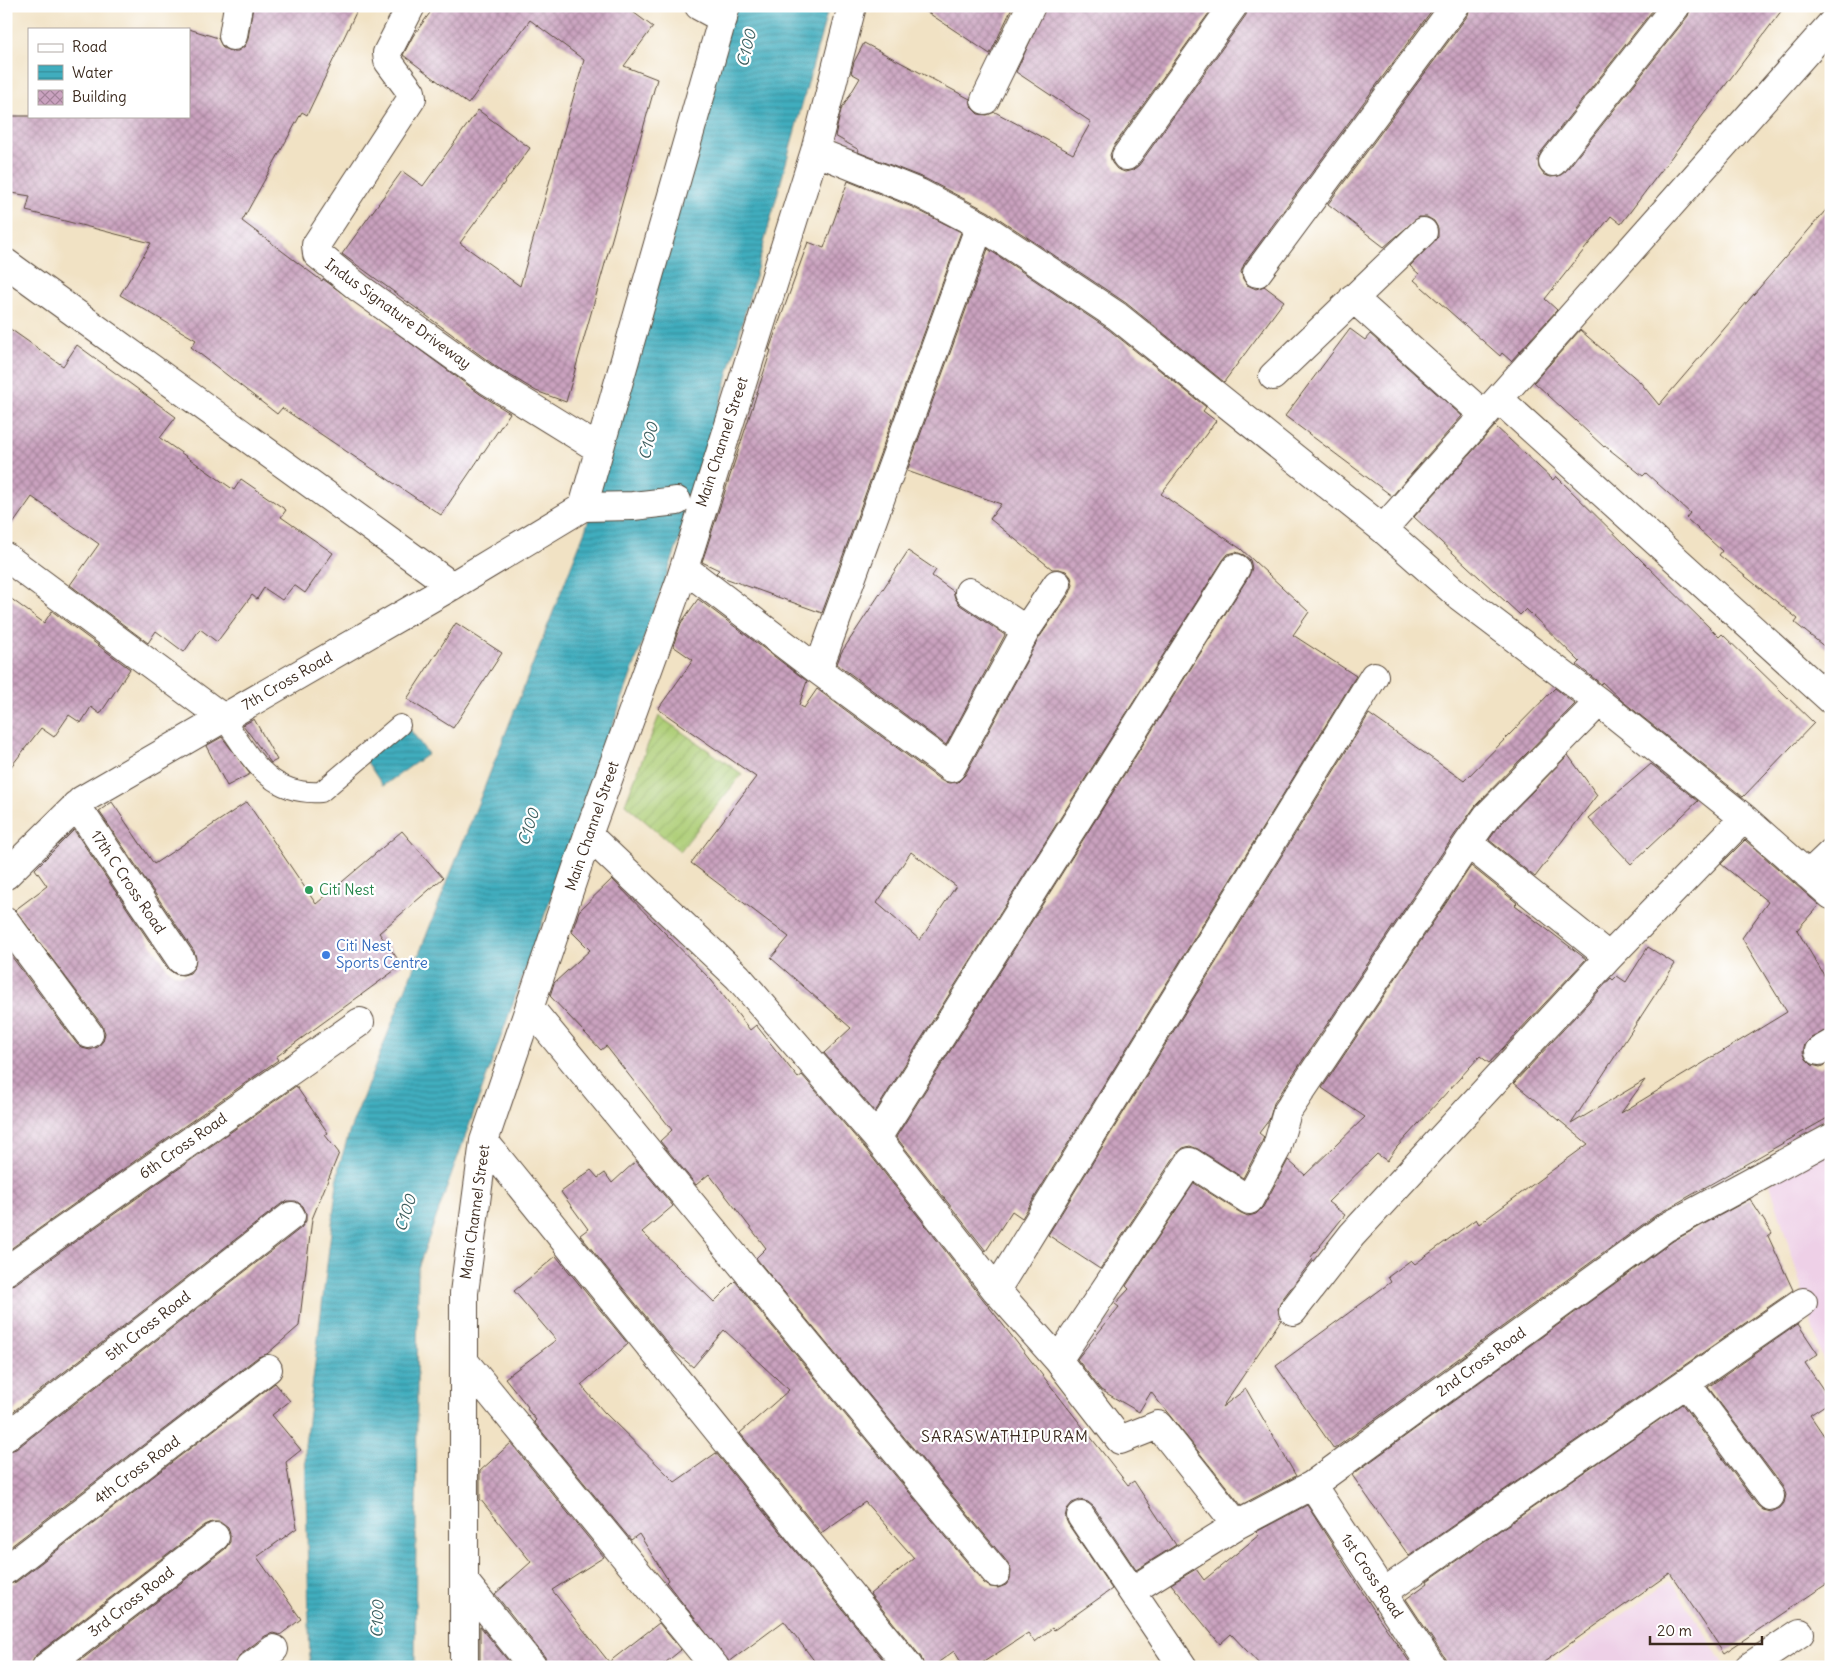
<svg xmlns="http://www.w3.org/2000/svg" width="1837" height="1673" viewBox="0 0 1837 1673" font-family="Delius,sans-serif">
	<defs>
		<pattern id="garden-furrows" width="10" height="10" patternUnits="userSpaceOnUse" patternTransform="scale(1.25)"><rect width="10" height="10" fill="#adce76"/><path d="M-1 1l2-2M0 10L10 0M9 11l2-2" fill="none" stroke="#96b166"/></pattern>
		<pattern id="water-rules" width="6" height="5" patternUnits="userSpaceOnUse" patternTransform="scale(1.25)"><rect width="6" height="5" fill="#40adbe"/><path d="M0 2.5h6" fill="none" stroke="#378d9a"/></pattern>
		<pattern id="building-cross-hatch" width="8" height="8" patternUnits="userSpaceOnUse" patternTransform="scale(1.25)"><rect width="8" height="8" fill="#caa2bf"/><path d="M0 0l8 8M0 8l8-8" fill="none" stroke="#a5849b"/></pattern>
	</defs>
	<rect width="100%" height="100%" fill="#fff"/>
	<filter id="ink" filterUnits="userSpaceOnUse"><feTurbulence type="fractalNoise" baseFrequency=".02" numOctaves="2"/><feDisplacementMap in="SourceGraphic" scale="10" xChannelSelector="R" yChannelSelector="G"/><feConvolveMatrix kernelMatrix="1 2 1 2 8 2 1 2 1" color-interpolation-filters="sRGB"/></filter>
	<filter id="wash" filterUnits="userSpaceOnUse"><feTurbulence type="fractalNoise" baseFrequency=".0096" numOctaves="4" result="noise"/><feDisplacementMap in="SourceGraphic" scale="20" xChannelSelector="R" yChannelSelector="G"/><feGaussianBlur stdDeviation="1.12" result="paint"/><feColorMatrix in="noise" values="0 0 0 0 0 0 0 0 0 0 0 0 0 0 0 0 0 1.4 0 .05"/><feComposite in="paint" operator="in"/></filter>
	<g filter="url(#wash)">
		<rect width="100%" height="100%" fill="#f1e2c4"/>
		<path fill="#eed0e7" d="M 1831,1149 L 1831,1386 L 1770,1183 Z
			M 1671,1580 L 1725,1667 L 1547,1667 Z"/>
		<path fill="url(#garden-furrows)" stroke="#747c4a" d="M 659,716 L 742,774 L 680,851 L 625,804 Z"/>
		<path fill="url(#water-rules)" stroke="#3e6c6e" d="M 733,6 L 829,6 L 694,499 L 418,1268 L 415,1667 L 310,1667 L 305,1445 L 339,1166 L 350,1130 L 586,528 Z
			M 407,725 L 428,754 L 383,786 L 365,759 Z"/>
		<g id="blocks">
			<path fill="url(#building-cross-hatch)" fill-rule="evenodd" d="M 253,6 L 359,6 L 307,115 L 302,112 L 242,221 L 322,281 L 323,279 L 480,394 L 510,413 L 441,515 L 282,408 L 277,414 L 191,347 L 196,340 L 120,295 L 151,243 L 26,211 L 30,196 L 6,192 L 6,116 L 189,116 L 189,29 L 218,38 L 223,48 L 230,51 L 238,51 L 245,46 L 248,39 Z
				M 435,6 L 625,6 L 653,27 L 624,66 L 657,79 L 566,402 L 536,391 L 498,368 L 342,254 L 402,171 L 423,186 L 478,110 L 530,148 L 460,243 L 520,286 L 584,60 L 530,20 L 468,104 L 403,55 L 413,36 Z
				M 918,6 L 1013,6 L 990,54 Z
				M 1046,6 L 1214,6 L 1113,147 L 1110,155 L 1112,163 L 1117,169 L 1125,172 L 1133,170 L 1139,165 L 1246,15 L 1248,6 L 1435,6 L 1244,264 L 1241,272 L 1243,279 L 1247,285 L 1256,289 L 1264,286 L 1284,301 L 1224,382 L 1126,303 L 989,212 L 926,179 L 858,152 L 859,150 L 835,136 L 841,110 L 860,78 L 851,73 L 854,62 L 864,43 L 970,99 L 972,108 L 978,114 L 987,115 L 995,112 L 1073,154 L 1091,122 L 1016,72 Z
				M 1470,6 L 1656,6 L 1541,152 L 1538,160 L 1539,168 L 1544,175 L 1551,177 L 1559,176 L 1565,172 L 1688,16 L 1691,6 L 1785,6 L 1621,224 L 1611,216 L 1545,299 L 1557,310 L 1511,361 L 1502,353 L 1500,356 L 1414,280 L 1419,274 L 1410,266 L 1438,237 L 1438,228 L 1434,221 L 1427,217 L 1419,217 L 1384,247 L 1328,204 L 1468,15 Z
				M 848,181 L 912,207 L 961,232 L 822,613 L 722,577 L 716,573 L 719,570 L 702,562 L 771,350 L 769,350 L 808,242 L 824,248 Z
				M 1831,204 L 1831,652 L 1795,623 L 1798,619 L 1719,555 L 1722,551 L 1686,518 L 1690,513 L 1646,473 L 1643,476 L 1605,446 L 1604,447 L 1534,382 L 1580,330 L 1640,382 L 1659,405 Z
				M 988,249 L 1108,329 L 1206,407 L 1203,411 L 1216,421 L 1161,494 L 1241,549 L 1309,612 L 1293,635 L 1356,676 L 1022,1218 L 1012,1211 L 986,1251 L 896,1137 L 1249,576 L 1252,568 L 1250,560 L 1244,555 L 1236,552 L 1228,554 L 1223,560 L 875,1112 L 824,1053 L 851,1028 L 771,958 L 789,937 L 691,863 L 756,777 L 658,709 L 693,660 L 673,646 L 681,623 L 698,599 L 807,681 L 799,705 L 804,708 L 817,689 L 942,781 L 949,783 L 958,782 L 965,775 L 1039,638 L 1070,593 L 1073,585 L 1071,577 L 1066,571 L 1059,569 L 1052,569 L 990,519 L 1001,504 L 907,471 ZM 911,852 L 956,886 L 920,940 L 877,903 Z
				M 6,326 L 63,366 L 77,345 L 176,417 L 160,438 L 234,490 L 241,479 L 286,510 L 281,517 L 333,553 L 305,593 L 294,585 L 282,600 L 264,588 L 257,599 L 252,595 L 217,642 L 200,629 L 184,652 L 156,631 L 148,643 L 70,585 L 99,544 L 32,497 L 6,534 Z
				M 1350,329 L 1365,340 L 1370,334 L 1462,416 L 1392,496 L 1285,416 Z
				M 1495,426 L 1553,480 L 1556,476 L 1719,637 L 1722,634 L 1814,723 L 1743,797 L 1621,700 L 1602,682 L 1601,684 L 1577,665 L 1580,662 L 1526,609 L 1520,615 L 1414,517 Z
				M 908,551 L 936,570 L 932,576 L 953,591 L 955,598 L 960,605 L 1005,635 L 946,745 L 837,664 L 841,653 Z
				M 6,595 L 44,623 L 52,611 L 130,669 L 100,714 L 91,707 L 81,723 L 69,715 L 54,737 L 41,728 L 6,773 Z
				M 456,623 L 502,653 L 453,728 L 407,699 Z
				M 1555,688 L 1575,704 L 1476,805 L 1455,834 L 1274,1103 L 1269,1120 L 1259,1133 L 1264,1137 L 1261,1144 L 1243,1178 L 1198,1149 L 1190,1146 L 1183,1148 L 1177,1153 L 1100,1269 L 1048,1235 L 1369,714 L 1464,781 Z
				M 254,719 L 277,760 L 271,763 L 243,725 Z
				M 222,737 L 250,774 L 227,786 L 206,746 Z
				M 1568,755 L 1597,795 L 1535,877 L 1489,840 L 1499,826 Z
				M 1651,764 L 1698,801 L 1631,864 L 1588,818 Z
				M 112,802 L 154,864 L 247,802 L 316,904 L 402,831 L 443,878 L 379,933 L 402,965 L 276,1057 L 278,1060 L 6,1252 L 6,949 L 77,1044 L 82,1048 L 90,1050 L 98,1047 L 103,1041 L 105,1033 L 102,1025 L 15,910 L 47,886 L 35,869 L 74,830 L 168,969 L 175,974 L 183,975 L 190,973 L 195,966 L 196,958 L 194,951 L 99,811 Z
				M 1745,840 L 1819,905 L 1797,930 L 1831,987 L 1831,1028 L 1811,1038 L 1805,1044 L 1803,1052 L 1806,1059 L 1812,1065 L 1820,1067 L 1831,1062 L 1831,1116 L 1656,1215 L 1334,1449 L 1276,1366 L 1391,1282 L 1388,1277 L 1411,1260 L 1415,1264 L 1476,1219 L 1479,1224 L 1588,1144 L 1514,1083 L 1611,978 L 1613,980 L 1617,976 L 1626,982 L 1648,947 L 1675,964 L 1571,1124 L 1645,1080 L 1621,1113 L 1787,1012 L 1742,938 L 1768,902 L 1721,864 Z
				M 1471,866 L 1517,903 L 1515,905 L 1586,959 L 1489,1063 L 1480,1056 L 1397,1147 L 1387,1161 L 1377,1154 L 1328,1202 L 1345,1215 L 1311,1257 L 1313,1259 L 1281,1301 L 1278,1309 L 1281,1320 L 1222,1407 L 1246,1389 L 1296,1476 L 1241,1505 L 1151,1392 L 1139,1412 L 1101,1390 L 1077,1359 L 1119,1307 L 1115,1304 L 1129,1289 L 1126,1286 L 1194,1183 L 1241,1213 L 1248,1216 L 1256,1214 L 1263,1207 L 1288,1160 L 1305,1175 L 1365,1117 L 1322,1088 Z
				M 612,879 L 712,981 L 750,1030 L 756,1025 L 798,1078 L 802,1075 L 865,1148 L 1128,1485 L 1134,1481 L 1176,1545 L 1136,1570 L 1094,1507 L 1088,1502 L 1080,1500 L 1072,1503 L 1067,1509 L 1065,1517 L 1068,1524 L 1112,1589 L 1054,1630 L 1052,1628 L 1035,1642 L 1028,1633 L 976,1667 L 964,1667 L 954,1651 L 932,1667 L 924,1667 L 921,1657 L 870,1594 L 914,1558 L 865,1502 L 821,1533 L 740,1433 L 789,1390 L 724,1330 L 693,1367 L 674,1351 L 580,1235 L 588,1229 L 561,1192 L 591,1170 L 598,1178 L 605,1173 L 612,1183 L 636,1161 L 673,1206 L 642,1232 L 714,1302 L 735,1281 L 984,1583 L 990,1587 L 998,1588 L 1006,1585 L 1010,1579 L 1011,1571 L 1008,1563 L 756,1258 L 766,1248 L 709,1174 L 696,1185 L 660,1141 L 672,1130 L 606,1046 L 601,1050 L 550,996 L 554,983 L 590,950 L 572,932 L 579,911 Z
				M 296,1086 L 328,1133 L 325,1135 L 339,1153 L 312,1219 L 299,1326 L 267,1354 L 258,1357 L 6,1550 L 6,1452 L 16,1449 L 301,1228 L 306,1221 L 306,1213 L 303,1206 L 296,1201 L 288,1201 L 281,1204 L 6,1417 L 6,1286 L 15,1284 Z
				M 1750,1199 L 1772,1233 L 1768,1236 L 1793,1290 L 1409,1556 L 1352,1475 L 1673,1241 Z
				M 556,1256 L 628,1344 L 581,1385 L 604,1412 L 675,1482 L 716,1453 L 889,1667 L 819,1667 L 784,1621 L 729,1662 L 666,1582 L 668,1580 L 639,1534 L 631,1540 L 534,1422 L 536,1420 L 527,1409 L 528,1407 L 505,1378 L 556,1340 L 514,1291 Z
				M 1798,1324 L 1818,1354 L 1805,1363 L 1831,1401 L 1810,1415 L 1831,1446 L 1831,1581 L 1724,1653 L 1670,1573 L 1537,1667 L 1448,1667 L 1445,1658 L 1406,1599 L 1428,1583 L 1427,1581 L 1682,1404 L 1757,1505 L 1763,1510 L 1771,1512 L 1780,1508 L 1784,1503 L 1786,1495 L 1783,1487 L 1708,1387 Z
				M 275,1383 L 290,1401 L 272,1415 L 301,1450 L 286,1462 L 297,1528 L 257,1557 L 301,1619 L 280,1635 L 273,1633 L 265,1636 L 240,1655 L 235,1667 L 72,1667 L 225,1549 L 230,1542 L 230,1534 L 228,1528 L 220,1522 L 212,1522 L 205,1525 L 36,1655 L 31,1667 L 6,1667 L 6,1585 L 16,1582 Z
				M 511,1443 L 604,1557 L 552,1590 L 609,1662 L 659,1623 L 681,1650 L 660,1667 L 548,1667 L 545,1657 L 495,1594 L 531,1562 L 480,1499 L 480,1471 Z
				M 1307,1505 L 1379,1618 L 1413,1667 L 1262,1667 L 1231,1634 L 1220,1644 L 1171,1584 L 1196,1569 L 1204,1580 L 1259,1535 L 1256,1532 Z
				M 480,1626 L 513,1667 L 480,1667 Z"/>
		</g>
	</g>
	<g filter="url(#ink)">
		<use href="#blocks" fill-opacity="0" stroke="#564637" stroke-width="1"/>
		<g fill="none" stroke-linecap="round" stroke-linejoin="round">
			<defs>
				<path id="service" d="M 223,718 C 250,755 267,796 321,792 L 400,725"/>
				<path id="pedestrian" d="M 583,507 L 633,506 L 677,501"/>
				<path id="minor" d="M 411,6 L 387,53 L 388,61 L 411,92 L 412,98 L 316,245 L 317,254 L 359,288 L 489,381 L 599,449
					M 699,6 L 723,19
					M 233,36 L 238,6
					M 985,100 L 1031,6
					M 815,151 L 919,193 L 980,225 L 1117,316 L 1383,529 L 1459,596 L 1599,702 L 1744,818 L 1831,895
					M 1126,156 L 1233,6
					M 1553,162 L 1676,6
					M 6,263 L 452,586
					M 1257,273 L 1455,6
					M 1353,298 L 1484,415
					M 1273,376 L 1423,232
					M 1500,400 L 1831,700
					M 1383,529 L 1831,24
					M 6,557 L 223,718
					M 684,568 L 818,670 L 951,768 L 1026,630 L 1057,584
					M 969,592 L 1026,630
					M 818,670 L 980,225
					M 76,805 L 181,960
					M 588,835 L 738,977 L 877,1138 L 996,1290 L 1058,1360 L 1120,1440 L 1158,1425 L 1237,1525
					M 1468,843 L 1609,957
					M 6,875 L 82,800 L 452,586 L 583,507 L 726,6
					M 1808,875 L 1831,853
					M 6,922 L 89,1034
					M 530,1008 L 996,1573
					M 1819,1051 L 1831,1044
					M 877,1138 L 1236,568
					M 484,1141 L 909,1667
					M 6,1271 L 360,1022
					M 996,1290 L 1374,676
					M 1293,1311 L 1352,1235 L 1609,957 L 1744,818
					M 1058,1360 L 1190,1162 L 1249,1200 L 1276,1150 L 1287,1112 L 1468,843 L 1487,816 L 1599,702
					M 464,1361 L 715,1667
					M 1686,1383 L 1770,1496
					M 6,1437 L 291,1216
					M 1312,1485 L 1432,1667
					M 1081,1516 L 1183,1667
					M 6,1570 L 268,1369
					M 464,1581 L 533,1667
					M 1133,1590 L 1237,1525 L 1312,1485 L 1665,1228 L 1831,1138
					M 1384,1592 L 1803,1302
					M 46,1667 L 215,1537
					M 250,1667 L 274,1649
					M 464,1667 L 464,1293 L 484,1141 L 588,835 L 680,581 L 815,151 L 852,6
					M 1749,1667 L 1800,1633"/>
			</defs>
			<use href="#service" stroke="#564637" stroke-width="22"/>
			<use href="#pedestrian" stroke="#564637" stroke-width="30"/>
			<use href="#minor" stroke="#564637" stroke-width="30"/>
			<use href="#service" stroke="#fff" stroke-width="20"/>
			<use href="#pedestrian" stroke="#fff" stroke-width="28"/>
			<use href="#minor" stroke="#fff" stroke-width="28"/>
		</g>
	</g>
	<circle fill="#2e9e5b" stroke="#fff" stroke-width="2" cx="309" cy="890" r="5"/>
	<circle fill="#3f7fe0" stroke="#fff" stroke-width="2" cx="326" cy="955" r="5"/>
	<g text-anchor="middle" stroke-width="4.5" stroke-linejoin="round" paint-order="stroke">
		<g font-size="15" fill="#3b2a1e" stroke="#fff">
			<text transform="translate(398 314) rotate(36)" y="5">Indus Signature Driveway</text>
			<text transform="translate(722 442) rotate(-72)" y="5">Main Channel Street</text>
			<text transform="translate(287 681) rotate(-30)" y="5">7th Cross Road</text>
			<text transform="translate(592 826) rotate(-71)" y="5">Main Channel Street</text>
			<text transform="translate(128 882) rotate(56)" y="5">17th C Cross Road</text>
			<text transform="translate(183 1146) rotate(-35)" y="5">6th Cross Road</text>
			<text transform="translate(475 1212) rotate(-82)" y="5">Main Channel Street</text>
			<text transform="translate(148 1326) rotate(-38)" y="5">5th Cross Road</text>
			<text transform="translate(1481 1362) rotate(-36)" y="5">2nd Cross Road</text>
			<text transform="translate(137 1470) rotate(-37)" y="5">4th Cross Road</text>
			<text transform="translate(1372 1576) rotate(56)" y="5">1st Cross Road</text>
			<text transform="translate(131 1602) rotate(-38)" y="5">3rd Cross Road</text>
		</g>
		<g font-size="15" fill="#27864d" stroke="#fff" text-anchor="start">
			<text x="319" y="895">Citi Nest</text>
		</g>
		<g font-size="15" fill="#366cbe" stroke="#fff" text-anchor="start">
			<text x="336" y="951">Citi Nest<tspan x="336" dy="17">Sports Centre</tspan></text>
		</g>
		<g font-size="16" font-style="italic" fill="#3d5e5e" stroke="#fff">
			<text transform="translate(746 48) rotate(-76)" y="6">C100</text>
			<text transform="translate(648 441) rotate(-76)" y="6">C100</text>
			<text transform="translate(528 827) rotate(-72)" y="6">C100</text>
			<text transform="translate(405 1213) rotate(-72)" y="6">C100</text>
			<text transform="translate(377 1619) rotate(-88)" y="6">C100</text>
		</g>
		<g font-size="16" letter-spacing="1" fill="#3b2a1e" stroke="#fff">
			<text x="1005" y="1442">SARASWATHIPURAM</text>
		</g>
	</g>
	<rect width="1837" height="1673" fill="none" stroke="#fff" stroke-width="25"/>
	<rect x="28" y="28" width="162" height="90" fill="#ffffff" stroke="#b1aaa5"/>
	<rect x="38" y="44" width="25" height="8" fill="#ffffff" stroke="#b1aaa5"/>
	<text x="72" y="52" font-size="15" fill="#3b2a1e">Road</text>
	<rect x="38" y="65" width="25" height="15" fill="url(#water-rules)" stroke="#b1aaa5"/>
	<text x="72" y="78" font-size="15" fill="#3b2a1e">Water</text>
	<rect x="38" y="90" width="25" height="15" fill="url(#building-cross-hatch)" stroke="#b1aaa5"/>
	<text x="72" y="102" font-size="15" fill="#3b2a1e">Building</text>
	<path d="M1650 1636v8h112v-8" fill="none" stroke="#3b2a1e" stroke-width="2.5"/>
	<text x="1657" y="1636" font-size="15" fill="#3b2a1e" stroke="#ffffff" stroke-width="4" paint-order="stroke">20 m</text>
</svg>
